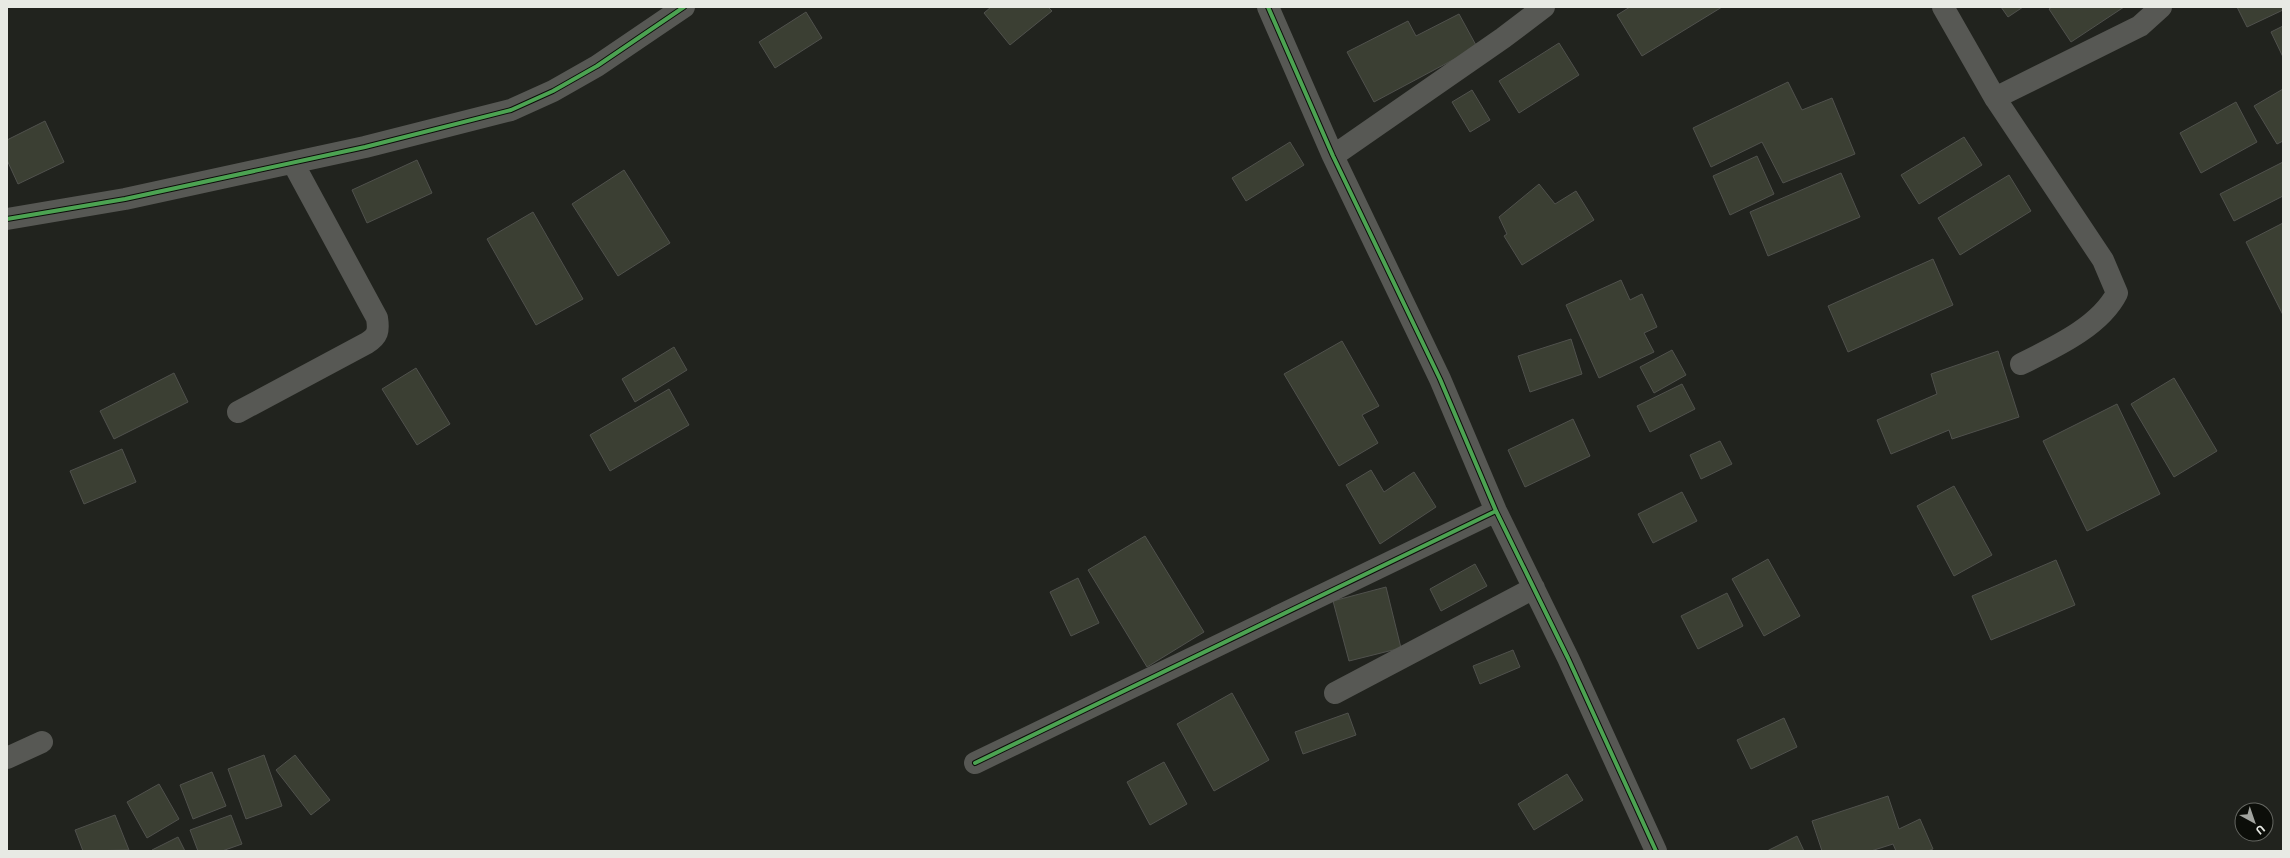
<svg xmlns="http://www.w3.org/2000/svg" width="2290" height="858" viewBox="0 0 2290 858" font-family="'Open Sans',sans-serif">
	<rect width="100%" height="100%" fill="#21231e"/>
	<path fill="#3b3f33" stroke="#50514d" d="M 991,7 L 1048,7 L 1052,11 L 1010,45 L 984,13 Z
		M 1630,7 L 1722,7 L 1642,56 L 1617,15 Z
		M 2001,7 L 2023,7 L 2008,17 Z
		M 2052,7 L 2124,7 L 2071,42 L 2049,9 Z
		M 2237,7 L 2283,7 L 2283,10 L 2247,27 Z
		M 806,12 L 822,38 L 775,68 L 759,42 Z
		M 1459,14 L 1477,47 L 1374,102 L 1347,52 L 1408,21 L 1416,36 Z
		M 2283,26 L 2283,57 L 2271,32 Z
		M 1559,43 L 1579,75 L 1519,113 L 1499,81 Z
		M 1788,82 L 1802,110 L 1832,98 L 1855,154 L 1783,183 L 1762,142 L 1711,167 L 1693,128 Z
		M 2283,89 L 2283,141 L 2277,144 L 2254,106 Z
		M 1472,90 L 1490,120 L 1470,132 L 1452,102 Z
		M 2236,102 L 2257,142 L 2201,173 L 2180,133 Z
		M 45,121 L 64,162 L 18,184 L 7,160 L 7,140 Z
		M 1964,137 L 1982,165 L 1919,204 L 1901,175 Z
		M 1290,142 L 1304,165 L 1246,201 L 1232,178 Z
		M 1757,156 L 1774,194 L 1730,215 L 1713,176 Z
		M 417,160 L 432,193 L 367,223 L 352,190 Z
		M 2283,162 L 2283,196 L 2234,221 L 2220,194 Z
		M 624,170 L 670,243 L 618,276 L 572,204 Z
		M 1841,173 L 1860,217 L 1768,256 L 1750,212 Z
		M 2009,175 L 2031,211 L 1960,255 L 1938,218 Z
		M 1539,184 L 1555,204 L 1576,191 L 1594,220 L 1522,265 L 1504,236 L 1507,234 L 1499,217 Z
		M 533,212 L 583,299 L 536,325 L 487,239 Z
		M 2283,223 L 2283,315 L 2246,242 Z
		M 1933,259 L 1953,305 L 1848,352 L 1828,306 Z
		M 1621,280 L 1630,300 L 1642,294 L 1657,327 L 1644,333 L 1654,352 L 1599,378 L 1566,305 Z
		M 1571,339 L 1582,374 L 1530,392 L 1518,356 Z
		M 1342,341 L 1379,406 L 1362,415 L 1378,443 L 1339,466 L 1284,374 Z
		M 674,347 L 687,370 L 635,402 L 622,379 Z
		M 1672,350 L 1686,375 L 1654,393 L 1640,367 Z
		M 1998,351 L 2019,417 L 1952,439 L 1949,430 L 1891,454 L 1877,420 L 1937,394 L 1931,374 Z
		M 416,368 L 450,424 L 417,445 L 382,389 Z
		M 174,373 L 188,402 L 114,439 L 100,411 Z
		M 2174,378 L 2217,451 L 2174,477 L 2131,404 Z
		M 1682,384 L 1695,409 L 1650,432 L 1637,406 Z
		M 669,389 L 689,425 L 610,471 L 590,435 Z
		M 2117,404 L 2160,494 L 2087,531 L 2043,441 Z
		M 1573,419 L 1590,456 L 1525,487 L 1508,450 Z
		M 1720,441 L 1732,464 L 1701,479 L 1690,455 Z
		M 122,449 L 136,482 L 84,504 L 70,471 Z
		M 1371,470 L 1384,492 L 1414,472 L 1436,507 L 1380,544 L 1346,485 Z
		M 1954,486 L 1992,555 L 1954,576 L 1917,506 Z
		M 1682,492 L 1697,521 L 1653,543 L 1638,514 Z
		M 1145,536 L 1204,632 L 1147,667 L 1088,570 Z
		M 1768,559 L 1800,616 L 1764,636 L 1732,579 Z
		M 2056,560 L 2075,605 L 1991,640 L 1972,596 Z
		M 1475,564 L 1487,586 L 1441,611 L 1430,589 Z
		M 1078,578 L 1099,623 L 1071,636 L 1050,592 Z
		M 1386,587 L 1401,648 L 1349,661 L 1333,601 Z
		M 1727,593 L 1743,626 L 1698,649 L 1681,616 Z
		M 1513,650 L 1520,667 L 1480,684 L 1473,666 Z
		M 1232,693 L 1269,760 L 1214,791 L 1177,724 Z
		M 1348,713 L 1356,735 L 1303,754 L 1295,732 Z
		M 1784,718 L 1797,747 L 1751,769 L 1737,740 Z
		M 264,755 L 282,806 L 246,819 L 228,769 Z
		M 295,755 L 330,800 L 311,815 L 276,770 Z
		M 1164,762 L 1187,804 L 1150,825 L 1127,782 Z
		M 212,772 L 226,806 L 193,819 L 180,785 Z
		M 1567,774 L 1583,800 L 1534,830 L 1518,804 Z
		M 159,784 L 179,819 L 147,838 L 127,802 Z
		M 1888,796 L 1899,829 L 1920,819 L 1933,849 L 1928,851 L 1896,851 L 1893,844 L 1871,851 L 1822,851 L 1812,821 Z
		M 115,815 L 129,850 L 83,851 L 75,830 Z
		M 231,815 L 242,844 L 222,851 L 198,851 L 190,830 Z
		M 1797,836 L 1804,851 L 1767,851 Z
		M 178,837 L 185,851 L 153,851 L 152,850 Z"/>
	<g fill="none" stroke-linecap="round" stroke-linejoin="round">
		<path stroke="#575854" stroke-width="22" d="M 1268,7 L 1333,156 L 1440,379 L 1496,511 L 1568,658 L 1656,851
			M 1943,7 L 1995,98 L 2103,260 L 2117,293 C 2100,327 2053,348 2021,364
			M 1995,98 L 2140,26 L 2161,7
			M 1333,156 L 1503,38 L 1544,7
			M 7,219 L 125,199 L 365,147 L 511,110 L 553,91 L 597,66 L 684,7
			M 238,412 L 367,343 C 378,336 379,331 377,318 L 293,163
			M 1335,693 L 1534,588
			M 7,758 L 42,742
			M 975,763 L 1496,511"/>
		<defs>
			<path id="cycleway" d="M 1268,7 L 1333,156 L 1440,379 L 1496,511 L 1568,658 L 1656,851
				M 7,219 L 125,199 L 365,147 L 511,110 L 553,91 L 597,66 L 684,7
				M 975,763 L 1496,511"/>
		</defs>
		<use href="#cycleway" stroke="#0c0e09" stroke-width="6"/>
		<use href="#cycleway" stroke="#4ca352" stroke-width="4"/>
	</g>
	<rect width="2290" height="858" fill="none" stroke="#e8eae4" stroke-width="16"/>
	<g transform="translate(2254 822) rotate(140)"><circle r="19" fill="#0c0e09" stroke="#646661"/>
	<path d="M0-3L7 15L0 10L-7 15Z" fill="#a2a49f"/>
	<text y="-6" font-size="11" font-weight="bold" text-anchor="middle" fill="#e8eae4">U</text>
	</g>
</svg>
